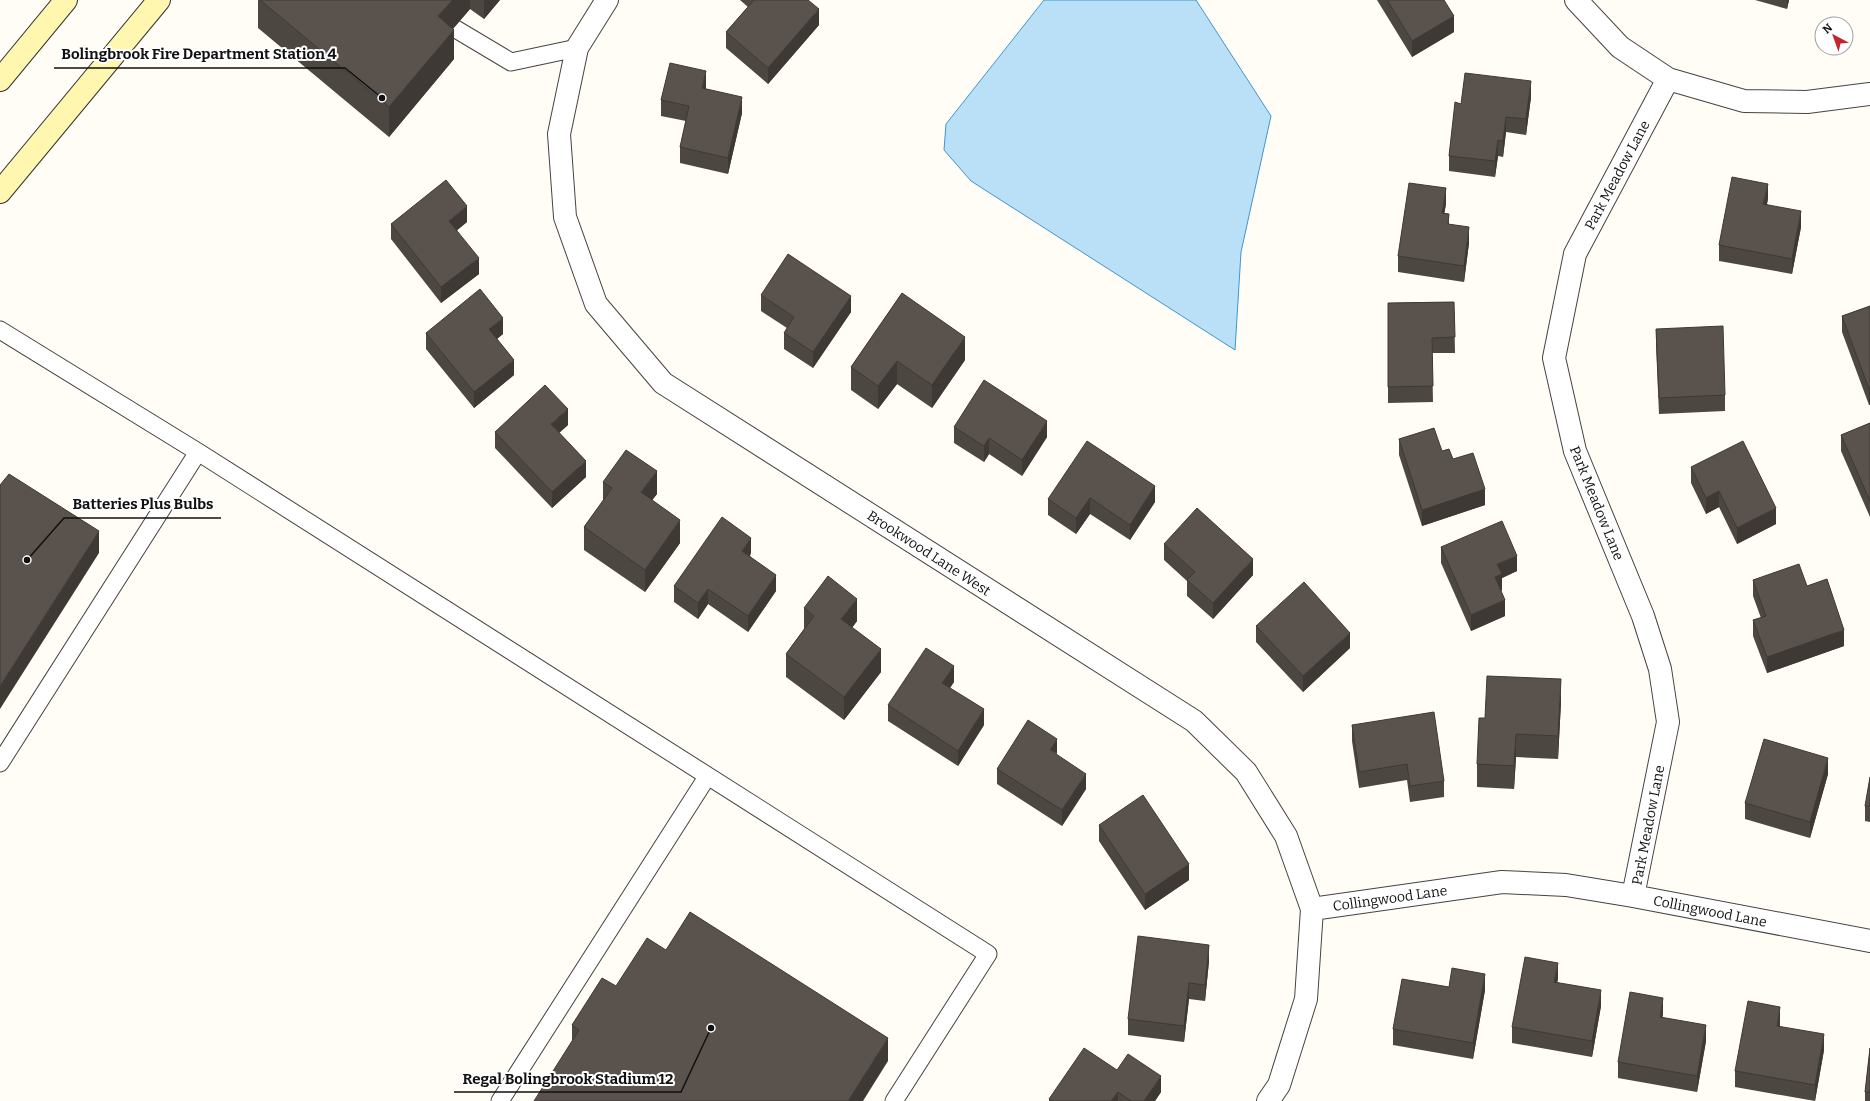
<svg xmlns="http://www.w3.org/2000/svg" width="1870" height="1101" viewBox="0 0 1870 1101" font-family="Bitter,serif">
	<rect width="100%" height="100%" fill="#fffdf5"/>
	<path fill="#b9e0f7" stroke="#3f96cf" d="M 1044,0 L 1196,0 L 1271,116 L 1241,252 L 1235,350 L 971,181 L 944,150 L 946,124 Z"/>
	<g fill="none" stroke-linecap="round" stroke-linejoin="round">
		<defs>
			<path id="lane" d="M 454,28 L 511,62 L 577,48
				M 0,330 L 198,452 L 988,954 L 894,1101
				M 0,763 L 198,452
				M 500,1101 L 707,777"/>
			<path id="street" d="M 607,0 L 577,48 L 559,134 L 565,217 L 596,304 L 663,383 L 1194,721 L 1246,772 L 1286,836 L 1312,909 L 1306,999 L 1279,1085 L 1268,1101
				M 1576,0 L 1620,47 L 1668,79 L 1744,101 L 1807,102 L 1870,94
				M 1633,896 L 1668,722 L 1660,669 L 1643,616 L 1575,451 L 1554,358 L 1575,254 L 1668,79
				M 1312,909 L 1502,882 L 1566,885 L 1633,896 L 1870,941"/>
			<path id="secondary" d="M 0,80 L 66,0
				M 0,192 L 159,0"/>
		</defs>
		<use href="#lane" stroke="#444" stroke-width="19"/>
		<use href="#street" stroke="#444" stroke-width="24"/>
		<use href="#secondary" stroke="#333" stroke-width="24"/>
		<use href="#lane" stroke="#fff" stroke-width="17"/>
		<use href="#street" stroke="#fff" stroke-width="22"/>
		<use href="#secondary" stroke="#fff6b0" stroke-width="22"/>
	</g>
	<path fill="#4d4742" d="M 258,0 L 500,0 L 484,19 L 470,9 L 453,29 L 454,59 L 389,137 L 258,28 Z
		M 740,0 L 808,0 L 819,25 L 768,84 L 726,48 L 726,32 L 748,7 Z
		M 1377,0 L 1444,0 L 1454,32 L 1412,57 Z
		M 1755,0 L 1789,0 L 1787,9 Z
		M 706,87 L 706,89 L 742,113 L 728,174 L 680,163 L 680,147 L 686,121 L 661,116 L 661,100 Z
		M 1531,97 L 1526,135 L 1506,132 L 1503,157 L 1498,156 L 1495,177 L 1449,171 L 1449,156 L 1461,104 Z
		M 1768,199 L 1767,204 L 1801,227 L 1792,274 L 1719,261 L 1719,245 Z
		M 1446,204 L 1444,213 L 1449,225 L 1469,243 L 1464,282 L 1398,272 L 1398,256 Z
		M 467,222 L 457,230 L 479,274 L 441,303 L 391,239 L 391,224 Z
		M 902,293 L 965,360 L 932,408 L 897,384 L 878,409 L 851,390 L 851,367 Z
		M 761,295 L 851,312 L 813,368 L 784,349 L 784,333 L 787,328 L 761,311 Z
		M 1454,302 L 1455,353 L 1432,353 L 1433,402 L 1388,403 L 1388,303 Z
		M 1870,306 L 1870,405 L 1869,405 L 1842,332 L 1842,316 Z
		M 1656,329 L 1725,395 L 1725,411 L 1659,414 L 1656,345 Z
		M 426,333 L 503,334 L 497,339 L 514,375 L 474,408 L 426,349 Z
		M 1870,423 L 1870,517 L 1841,451 L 1841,435 Z
		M 568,425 L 559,433 L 586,477 L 552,508 L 495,448 L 495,432 Z
		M 954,427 L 1047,437 L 1022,476 L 989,454 L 984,462 L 954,443 Z
		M 1399,439 L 1442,451 L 1453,459 L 1485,505 L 1422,526 L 1399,455 Z
		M 1691,467 L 1776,524 L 1737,544 L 1719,507 L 1706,514 L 1691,483 Z
		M 603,482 L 657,494 L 652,500 L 680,543 L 645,592 L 584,550 L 584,527 L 603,501 Z
		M 1155,486 L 1155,502 L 1130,540 L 1090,514 L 1076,534 L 1048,515 L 1048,499 Z
		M 1164,544 L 1253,575 L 1213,619 L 1187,596 L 1187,581 L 1164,560 Z
		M 1441,547 L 1517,571 L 1502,578 L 1502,590 L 1501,591 L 1505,616 L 1471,631 L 1441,563 Z
		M 751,553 L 750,556 L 776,591 L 748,632 L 708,604 L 698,619 L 674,602 L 674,586 Z
		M 1753,580 L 1807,586 L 1844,646 L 1767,673 L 1753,636 L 1753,620 L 1761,618 L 1753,596 Z
		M 804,608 L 857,621 L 852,628 L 881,672 L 844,720 L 786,677 L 786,654 L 804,629 Z
		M 1256,626 L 1350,648 L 1303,692 L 1256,642 Z
		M 954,682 L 950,688 L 984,725 L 958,766 L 888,721 L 888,705 Z
		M 1561,702 L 1558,759 L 1516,757 L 1514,789 L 1477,787 L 1477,764 L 1485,718 Z
		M 1352,725 L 1444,781 L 1444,797 L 1410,802 L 1407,780 L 1359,788 L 1352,741 Z
		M 1057,755 L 1086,789 L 1062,826 L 997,784 L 997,769 Z
		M 1828,774 L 1810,838 L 1745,819 L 1745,803 Z
		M 1870,777 L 1870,822 L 1865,821 L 1865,806 Z
		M 1099,825 L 1189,880 L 1145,910 L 1099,841 Z
		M 666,950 L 888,1061 L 572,1041 L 572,1025 L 616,986 Z
		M 1209,961 L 1205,1001 L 1189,999 L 1184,1042 L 1128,1035 L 1128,1019 Z
		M 1558,979 L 1557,982 L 1601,1006 L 1592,1057 L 1512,1043 L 1512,1027 Z
		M 1449,987 L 1485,990 L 1473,1059 L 1393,1045 L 1393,1029 Z
		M 1663,1014 L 1662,1017 L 1706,1041 L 1697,1092 L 1618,1078 L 1618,1062 Z
		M 1780,1023 L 1780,1027 L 1824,1050 L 1815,1101 L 1735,1087 L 1735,1071 Z
		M 1870,1048 L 1870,1101 L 1865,1101 L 1865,1092 Z
		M 1117,1070 L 1161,1092 L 1155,1101 L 1049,1101 L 1049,1099 Z"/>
	<path fill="#3f3936" d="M 453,0 L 470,0 L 470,9 L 438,46 L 438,16 Z
		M 484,0 L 500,0 L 484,19 Z
		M 1787,0 L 1789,0 L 1787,9 Z
		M 819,9 L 819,25 L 768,84 L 768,68 Z
		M 1454,16 L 1454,32 L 1412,57 L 1412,41 Z
		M 454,30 L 454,59 L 389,137 L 389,107 Z
		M 706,71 L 706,87 L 702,104 L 702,88 Z
		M 1531,81 L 1531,97 L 1526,135 L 1526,119 Z
		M 742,97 L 742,113 L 728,174 L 728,158 Z
		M 1506,117 L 1506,132 L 1503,157 L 1503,141 Z
		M 1498,140 L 1498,156 L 1495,177 L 1495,161 Z
		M 1768,184 L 1768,199 L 1763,220 L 1763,204 Z
		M 1446,188 L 1446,204 L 1442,228 L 1442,213 Z
		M 467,206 L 467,222 L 449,237 L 449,221 Z
		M 1801,211 L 1801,227 L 1792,274 L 1792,259 Z
		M 1449,214 L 1449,230 L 1448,224 Z
		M 1469,227 L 1469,243 L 1464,282 L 1464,266 Z
		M 479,258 L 479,274 L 441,303 L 441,287 Z
		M 851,296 L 851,312 L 813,368 L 813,352 Z
		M 503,318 L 503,334 L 489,345 L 489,329 Z
		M 965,337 L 965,360 L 932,408 L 932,385 Z
		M 514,360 L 514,375 L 474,408 L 474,392 Z
		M 897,361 L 897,384 L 878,409 L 878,386 Z
		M 1869,389 L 1870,389 L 1870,405 L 1869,405 Z
		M 568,409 L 568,425 L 551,440 L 551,424 Z
		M 1047,421 L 1047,437 L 1022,476 L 1022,460 Z
		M 989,438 L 989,454 L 984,462 L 984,446 Z
		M 586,461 L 586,477 L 552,508 L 552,492 Z
		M 657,471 L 657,494 L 641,515 L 641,492 Z
		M 1155,486 L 1155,502 L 1130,540 L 1130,525 Z
		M 1485,489 L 1485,505 L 1422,526 L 1422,510 Z
		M 1719,491 L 1719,507 L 1706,514 L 1706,498 Z
		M 1090,498 L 1090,514 L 1076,534 L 1076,518 Z
		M 1776,508 L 1776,524 L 1737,544 L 1737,528 Z
		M 680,520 L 680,543 L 645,592 L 645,570 Z
		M 99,531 L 99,553 L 0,709 L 0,686 Z
		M 751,538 L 751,553 L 742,567 L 742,551 Z
		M 1517,556 L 1517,571 L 1502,578 L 1502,590 L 1495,593 L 1495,577 L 1497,564 Z
		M 1253,559 L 1253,575 L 1213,619 L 1213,603 Z
		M 776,575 L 776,591 L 748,632 L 748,616 Z
		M 708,589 L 708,604 L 698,619 L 698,603 Z
		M 857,599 L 857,621 L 841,642 L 841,619 Z
		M 1505,600 L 1505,616 L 1471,631 L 1471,615 Z
		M 1844,630 L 1844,646 L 1767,673 L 1767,657 Z
		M 1350,633 L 1350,648 L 1303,692 L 1303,676 Z
		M 881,649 L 881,672 L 844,720 L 844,697 Z
		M 954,666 L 954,682 L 942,699 L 942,683 Z
		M 1561,679 L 1561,702 L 1558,759 L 1558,736 Z
		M 984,709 L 984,725 L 958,766 L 958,751 Z
		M 1516,734 L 1516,757 L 1514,789 L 1514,766 Z
		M 1057,739 L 1057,754 L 1050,750 Z
		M 1828,758 L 1828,774 L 1810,838 L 1810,822 Z
		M 1086,774 L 1086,789 L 1062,826 L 1062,810 Z
		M 1189,864 L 1189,880 L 1145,910 L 1145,894 Z
		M 1209,945 L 1209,961 L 1205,1001 L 1205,985 Z
		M 1558,963 L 1558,979 L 1554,997 L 1554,982 Z
		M 1485,974 L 1485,990 L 1473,1059 L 1473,1043 Z
		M 1189,983 L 1189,999 L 1184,1042 L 1184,1026 Z
		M 1601,990 L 1601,1006 L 1592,1057 L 1592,1041 Z
		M 1663,998 L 1663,1014 L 1660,1033 L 1660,1017 Z
		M 1780,1007 L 1780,1023 L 1777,1042 L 1777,1026 Z
		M 1706,1025 L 1706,1041 L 1697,1092 L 1697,1076 Z
		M 1824,1034 L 1824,1050 L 1815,1101 L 1815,1085 Z
		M 888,1038 L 888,1061 L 863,1101 L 848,1101 Z
		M 1161,1076 L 1161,1092 L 1155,1101 L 1144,1101 Z
		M 1118,1092 L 1118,1101 L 1111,1101 Z"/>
	<path fill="#5a524d" stroke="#3f3936" d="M 260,0 L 453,0 L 438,16 L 454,30 L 389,107 Z
		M 754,0 L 808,0 L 819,9 L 768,68 L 726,32 Z
		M 1387,0 L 1444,0 L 1454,16 L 1412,41 Z
		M 670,63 L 706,71 L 702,88 L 742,97 L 728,158 L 680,147 L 689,106 L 661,100 Z
		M 1465,73 L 1531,81 L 1526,119 L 1506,117 L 1503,141 L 1498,140 L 1495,161 L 1449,156 L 1455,102 L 1461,104 Z
		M 1732,177 L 1768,184 L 1763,204 L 1801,211 L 1792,259 L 1719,245 Z
		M 446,180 L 467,206 L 449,221 L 479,258 L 441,287 L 391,224 Z
		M 1409,183 L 1446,188 L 1442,213 L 1449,214 L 1448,224 L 1469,227 L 1464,266 L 1398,256 Z
		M 788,254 L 851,296 L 813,352 L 784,333 L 794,317 L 761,295 Z
		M 480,289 L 503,318 L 489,329 L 514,360 L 474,392 L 426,333 Z
		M 902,293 L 965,337 L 932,385 L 897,361 L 878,386 L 851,367 Z
		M 1454,302 L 1455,337 L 1432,338 L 1433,386 L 1388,387 L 1388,303 Z
		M 1870,306 L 1870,389 L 1869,389 L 1842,316 Z
		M 1723,326 L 1725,395 L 1659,398 L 1656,329 Z
		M 984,380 L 1047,421 L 1022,460 L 989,438 L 984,446 L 954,427 Z
		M 545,385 L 568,409 L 551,424 L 586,461 L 552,492 L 495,432 Z
		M 1870,423 L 1870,501 L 1841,435 Z
		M 1434,428 L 1442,451 L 1449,449 L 1453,459 L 1473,453 L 1485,489 L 1422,510 L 1399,439 Z
		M 1087,441 L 1155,486 L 1130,525 L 1090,498 L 1076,518 L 1048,499 Z
		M 1743,441 L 1776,508 L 1737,528 L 1719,491 L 1706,498 L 1691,467 Z
		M 626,450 L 657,471 L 641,492 L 680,520 L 645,570 L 584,527 L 612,488 L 603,482 Z
		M 9,474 L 99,531 L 0,686 L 0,485 Z
		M 1197,508 L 1253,559 L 1213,603 L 1187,580 L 1195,572 L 1164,544 Z
		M 722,517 L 751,538 L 742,551 L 776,575 L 748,616 L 708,589 L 698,603 L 674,586 Z
		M 1502,521 L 1517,556 L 1497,564 L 1502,574 L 1495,577 L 1505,600 L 1471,615 L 1441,547 Z
		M 1799,564 L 1807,586 L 1827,579 L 1844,630 L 1767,657 L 1753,620 L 1766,616 L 1753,580 Z
		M 828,576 L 857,599 L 841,619 L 881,649 L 844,697 L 786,654 L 814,616 L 804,608 Z
		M 1304,582 L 1350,633 L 1303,676 L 1256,626 Z
		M 926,648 L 954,666 L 942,683 L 984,709 L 958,751 L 888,705 Z
		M 1487,676 L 1561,679 L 1558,736 L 1516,734 L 1514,766 L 1477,764 L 1479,718 L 1485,718 Z
		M 1434,712 L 1444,781 L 1410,786 L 1407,764 L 1359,772 L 1352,725 Z
		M 1028,720 L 1057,739 L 1050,750 L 1086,774 L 1062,810 L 997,769 Z
		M 1764,739 L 1828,758 L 1810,822 L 1745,803 Z
		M 1870,777 L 1870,806 L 1865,806 Z
		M 1143,795 L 1189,864 L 1145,894 L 1099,825 Z
		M 690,912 L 888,1038 L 848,1101 L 534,1101 L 579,1030 L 572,1025 L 602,978 L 616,986 L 647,938 L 666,950 Z
		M 1138,936 L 1209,945 L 1205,985 L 1189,983 L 1184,1026 L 1128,1019 Z
		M 1525,957 L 1558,963 L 1554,982 L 1601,990 L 1592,1041 L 1512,1027 Z
		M 1452,968 L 1485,974 L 1473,1043 L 1393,1029 L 1402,979 L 1449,987 Z
		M 1630,992 L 1663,998 L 1660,1017 L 1706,1025 L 1697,1076 L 1618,1062 Z
		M 1748,1001 L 1780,1007 L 1777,1026 L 1824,1034 L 1815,1085 L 1735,1071 Z
		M 1084,1048 L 1117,1070 L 1128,1054 L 1161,1076 L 1144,1101 L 1131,1101 L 1118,1092 L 1111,1101 L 1052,1101 L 1049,1099 Z
		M 1870,1048 L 1870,1092 L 1865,1092 Z"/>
	<g text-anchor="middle" stroke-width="4" stroke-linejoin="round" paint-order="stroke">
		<g font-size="14" fill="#111" stroke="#fff">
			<text transform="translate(1617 175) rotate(-62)" y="5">Park Meadow Lane</text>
			<text transform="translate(1597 503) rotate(68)" y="5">Park Meadow Lane</text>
			<text transform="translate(929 553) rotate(33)" y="5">Brookwood Lane West</text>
			<text transform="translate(1648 825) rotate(-79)" y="5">Park Meadow Lane</text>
			<text transform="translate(1390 898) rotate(-8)" y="5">Collingwood Lane</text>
			<text transform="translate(1710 911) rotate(11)" y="5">Collingwood Lane</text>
		</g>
	</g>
	<path fill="none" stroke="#111" stroke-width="1.5" d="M382 98L345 68H54M27 560L64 518H221M711 1028L681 1092H454"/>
	<g fill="#111" stroke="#fff" stroke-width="1.5">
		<circle cx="382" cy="98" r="4"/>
		<circle cx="27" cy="560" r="4"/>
		<circle cx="711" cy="1028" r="4"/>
	</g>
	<g font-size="15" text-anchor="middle" font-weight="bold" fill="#111" stroke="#fff" stroke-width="4" stroke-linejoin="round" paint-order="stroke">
		<text x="199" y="59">Bolingbrook Fire Department Station 4</text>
		<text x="143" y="509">Batteries Plus Bulbs</text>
		<text x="568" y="1084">Regal Bolingbrook Stadium 12</text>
	</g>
	<g transform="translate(1834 36) rotate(319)"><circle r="19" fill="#ffffff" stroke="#a0a0a0"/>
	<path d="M0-3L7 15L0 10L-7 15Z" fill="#c4262e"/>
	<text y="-6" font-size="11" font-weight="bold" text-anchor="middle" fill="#111111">N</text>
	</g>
</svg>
